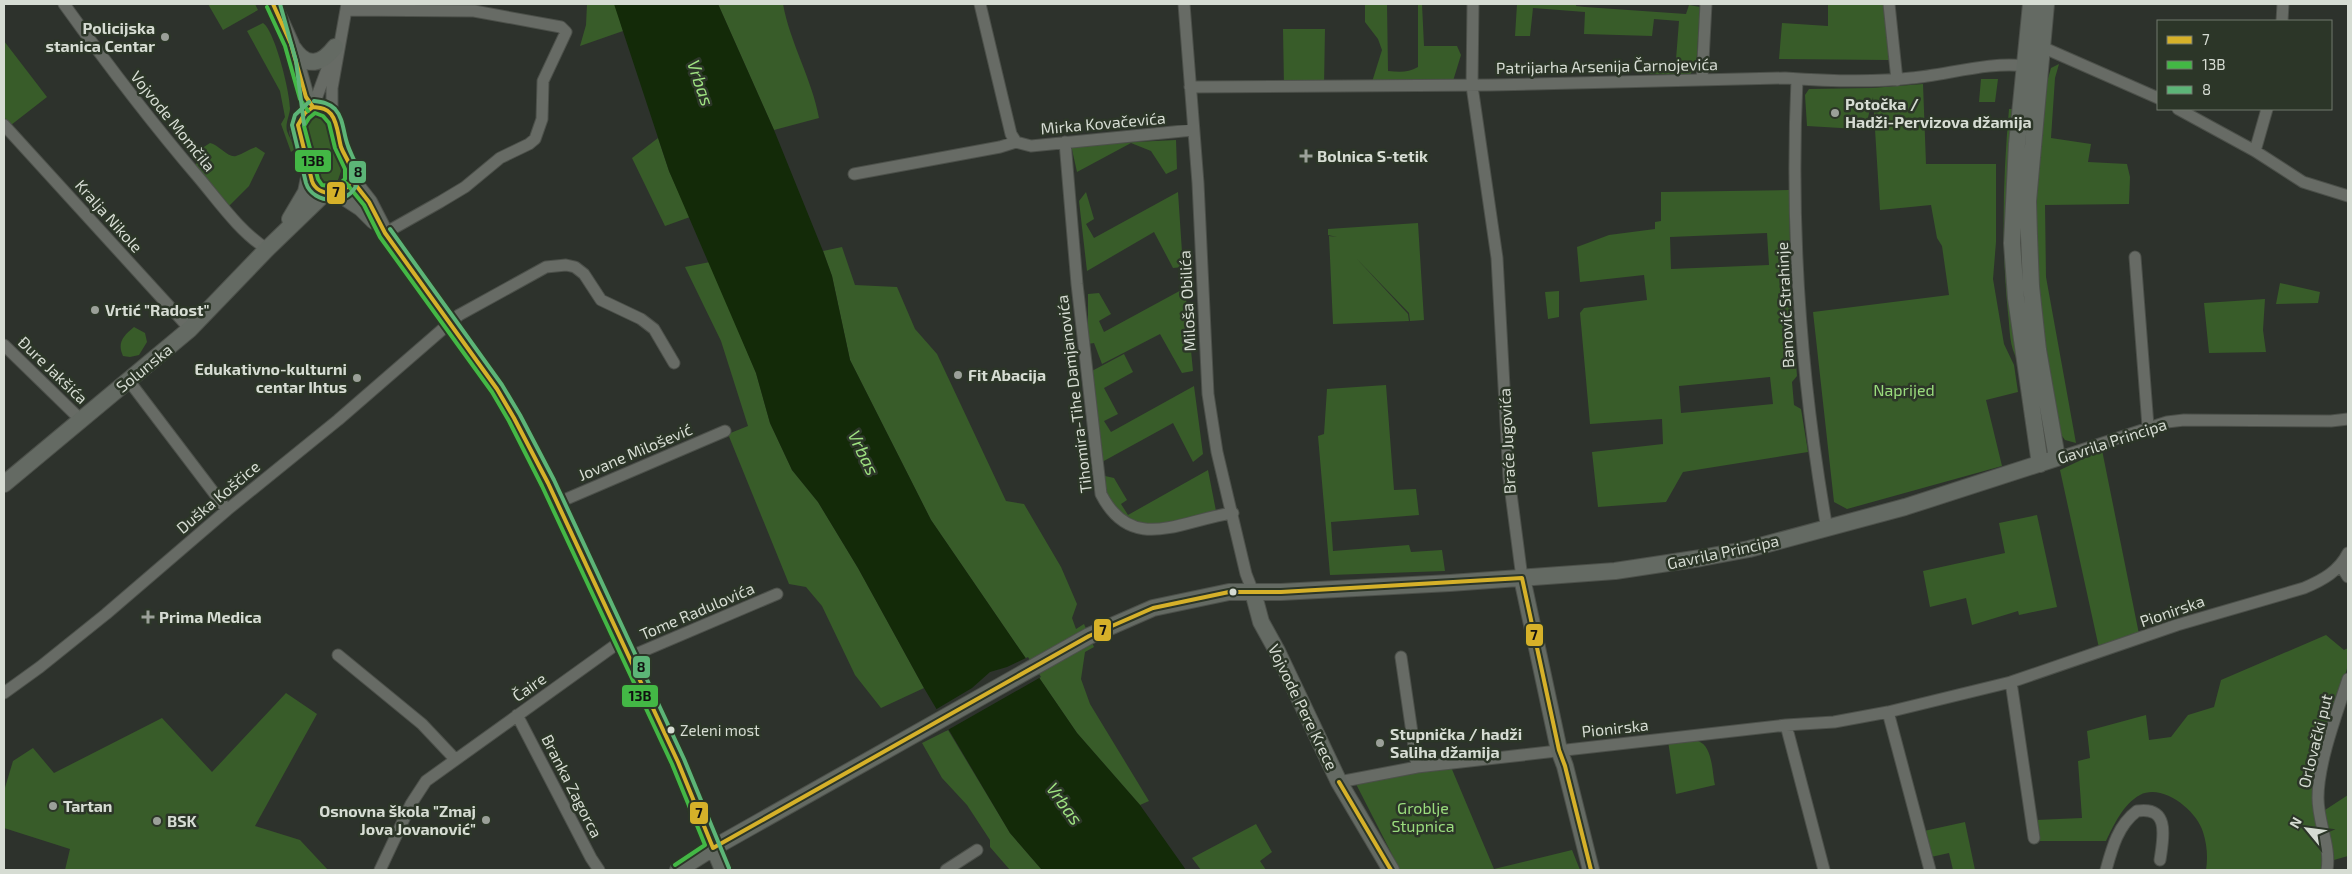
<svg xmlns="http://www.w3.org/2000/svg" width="2352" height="874" viewBox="0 0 2352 874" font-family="'Exo 2',sans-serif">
	<rect width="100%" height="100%" fill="#2d322c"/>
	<path fill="#385c29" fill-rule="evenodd" d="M 208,4 L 255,4 L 258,10 L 223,30 Z
		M 587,4 L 615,4 L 623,31 L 580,46 L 586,25 Z
		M 718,4 L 783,4 C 790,43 812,79 819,118 L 774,130 Z
		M 1365,4 L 1387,4 L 1388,71 C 1399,72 1408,73 1418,67 L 1418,4 L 1422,4 L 1424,46 L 1457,46 L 1461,55 L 1453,81 L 1372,82 L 1382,50 L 1378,39 L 1365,22 Z
		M 1517,4 L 1576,4 L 1576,6 L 1585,7 L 1686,14 L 1689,5 L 1700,7 L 1696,69 L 1689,75 L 1649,74 L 1650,71 L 1675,72 L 1679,21 L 1654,19 L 1652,36 L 1584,34 L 1585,12 L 1533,8 L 1530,36 L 1515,36 Z
		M 1828,4 L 1887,4 L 1890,60 L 1779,59 L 1782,23 L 1828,26 Z
		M 263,23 C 275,31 290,92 290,108 C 290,115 285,123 287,131 C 289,137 293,143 295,149 L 291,152 L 281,124 L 285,117 L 280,91 L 247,31 Z
		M 1283,29 L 1325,29 L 1324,86 L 1284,87 Z
		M 4,41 L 47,97 L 11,125 L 4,117 Z
		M 2059,64 L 2055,78 L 2051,138 L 2091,144 L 2088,162 L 2127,164 L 2130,177 L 2129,204 L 2045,205 L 2046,277 L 2076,443 L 2065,440 L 2059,432 C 2046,351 2032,270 2036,189 C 2037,153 2043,117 2047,82 L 2051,68 Z
		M 1981,79 L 1998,79 L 1995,102 L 1979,102 Z
		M 1923,84 L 1926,164 L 1996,164 L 1996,242 L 1993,279 L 2004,344 L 2014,365 L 2018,392 L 1986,400 L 2002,466 L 1847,509 L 1834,502 L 1813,312 L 1949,295 L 1942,246 L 1937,238 L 1931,205 L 1880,210 L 1873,97 L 1865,130 L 1858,129 L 1807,126 L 1805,95 L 1809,89 L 1872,88 Z
		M 2009,109 L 2012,109 L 2018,361 C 2009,347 2010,329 2008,313 C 2001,245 2003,177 2009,109 Z
		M 319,114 L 328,120 L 333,147 L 338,158 L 336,151 L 341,171 L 338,180 L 332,183 L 322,181 L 318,172 L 316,152 L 306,130 L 306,124 L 312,116 Z
		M 658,138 L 669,171 L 690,217 L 665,226 L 632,158 Z
		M 1176,140 L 1177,169 L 1166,174 L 1151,151 L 1131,143 L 1077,172 L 1071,145 Z
		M 210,143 C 219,145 228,158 236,156 C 243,154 249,149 256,147 L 265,153 L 249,186 L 229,206 L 195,165 L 201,157 L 196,152 Z
		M 1789,190 L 1791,298 L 1797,376 L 1792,382 L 1794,405 L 1801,409 L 1808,452 L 1683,472 L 1666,502 L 1598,507 L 1592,452 L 1663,444 L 1662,419 L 1590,424 L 1580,313 L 1584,308 L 1647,300 L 1644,275 L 1580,282 L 1577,247 L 1609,235 L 1655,229 L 1655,222 L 1661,221 L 1661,192 ZM 1767,233 L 1769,265 L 1671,269 L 1670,237 ZM 1770,377 L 1773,404 L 1681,413 L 1679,386 Z
		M 1086,192 L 1094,219 L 1086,224 L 1094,238 L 1178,192 L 1183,267 L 1173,268 L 1154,232 L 1087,271 L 1079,201 Z
		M 1418,223 L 1424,320 L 1410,321 L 1409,313 L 1356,258 L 1408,314 L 1409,321 L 1333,324 L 1329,236 L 1337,237 L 1328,235 L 1328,229 Z
		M 842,247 L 855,285 L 897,287 L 915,329 L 937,354 L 1006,501 L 1024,504 L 1061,567 L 1077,604 L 1072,618 L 1076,629 L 1084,624 L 1094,647 L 1085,652 L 1081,679 L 1090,704 L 1149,801 L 1140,805 L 1077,733 L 931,520 L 850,360 L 832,276 L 823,251 Z
		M 710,262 L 756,373 L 770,423 L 792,470 L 818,502 L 858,568 L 924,688 L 881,708 L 855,675 L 822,606 L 806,587 L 789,584 L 728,434 L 748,426 L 721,341 L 685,267 Z
		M 2280,283 L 2320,292 L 2318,303 L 2276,304 Z
		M 1185,288 L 1193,371 L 1182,373 L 1160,334 L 1102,364 L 1094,343 L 1088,344 L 1088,294 L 1099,293 L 1111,314 L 1099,321 L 1104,332 Z
		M 1559,291 L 1559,317 L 1548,319 L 1545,292 Z
		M 2265,299 L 2263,330 L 2266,352 L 2209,353 L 2204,303 Z
		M 134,327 L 145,333 L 147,342 L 139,355 L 130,357 L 123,356 C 117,343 123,336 134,327 Z
		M 1124,354 L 1133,372 L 1104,388 L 1118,414 L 1104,421 L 1111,432 L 1194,386 L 1203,454 L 1193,462 L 1173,423 L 1102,462 L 1098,420 L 1090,372 Z
		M 1386,385 L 1394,490 L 1416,489 L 1419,515 L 1331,522 L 1333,551 L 1409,545 L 1411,552 L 1442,550 L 1445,571 L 1330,575 L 1318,436 L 1324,434 L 1327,389 Z
		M 2102,450 L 2139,634 L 2099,648 L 2060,470 Z
		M 1208,470 L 1216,511 C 1190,517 1151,535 1126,518 C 1122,516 1119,511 1115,507 C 1107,498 1103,488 1105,476 L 1114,478 L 1127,500 L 1121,504 L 1128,515 Z
		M 2037,515 L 2057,607 L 2019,615 L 2018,611 L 1972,625 L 1966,598 L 1930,607 L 1923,571 L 2005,553 L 1999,523 Z
		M 2326,635 L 2344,650 L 2348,648 L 2348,665 L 2315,781 L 2313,808 L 2325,810 L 2348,795 L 2348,856 L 2323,863 L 2322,870 L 2206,870 C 2208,858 2207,844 2203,832 C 2197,811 2163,783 2140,795 C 2123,804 2114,825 2106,841 L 2040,841 L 2036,820 L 2082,818 L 2078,761 L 2090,758 L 2087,731 L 2146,715 L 2149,740 L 2171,737 L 2188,715 L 2214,707 L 2221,680 Z
		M 286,693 L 317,714 L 255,826 L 300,840 L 328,870 L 65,870 L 70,849 L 4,828 L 4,791 L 13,761 L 33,748 L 54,773 L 162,718 L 212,772 Z
		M 948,730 L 1010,833 L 1042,870 L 1010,870 L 990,847 L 990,840 L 967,805 L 942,778 L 922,743 Z
		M 1698,738 L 1698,741 C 1713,746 1712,773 1715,785 L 1676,794 L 1668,741 Z
		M 1451,767 L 1494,869 L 1572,850 L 1580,870 L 1400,870 L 1355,782 Z
		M 1965,822 L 1975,870 L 1953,870 L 1949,853 L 1931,857 L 1924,831 Z
		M 1256,824 L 1272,852 L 1260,861 L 1266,870 L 1201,870 L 1192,858 Z"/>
	<path fill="#132a08" d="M 614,4 L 718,4 L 774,130 L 823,251 L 832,276 L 850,360 L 931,520 L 1077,733 L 1140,805 L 1186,870 L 1042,870 L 1010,833 L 924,688 L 858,568 L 818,502 L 792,470 L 770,423 L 756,373 L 669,171 Z"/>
	<path fill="#2d322c" d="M 1028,657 L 1041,677 L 946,731 L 935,710 L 972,688 L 990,672 L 1007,667 Z"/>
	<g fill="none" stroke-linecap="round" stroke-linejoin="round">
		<defs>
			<path id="street" d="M 64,4 C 107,64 151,122 199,178 C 220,203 240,232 267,249
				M 980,4 L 1011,134 L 1016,142 L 1031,146 L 1193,130
				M 1184,4 L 1198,183 L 1208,394 L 1217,452 L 1246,574 L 1253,592
				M 1473,4 L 1472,86 L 1497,258 L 1509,478 L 1522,578
				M 1889,4 L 1897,80
				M 346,10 L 474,11 L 561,27 L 566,32 L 543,81 L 542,119 L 535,139 L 529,144 L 500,158 L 465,187 L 440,202 L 385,233
				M 2282,21 L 2283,4
				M 2042,47 L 2158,98
				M 1797,79 C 1790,229 1801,381 1827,529
				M 1702,80 L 1706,4
				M 1190,87 L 1492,85 L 1785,78 C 1827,81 1870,83 1911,78 C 1946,75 1991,61 2025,66
				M 313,107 L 330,61
				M 2178,109 L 2255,151 L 2303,182 L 2348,196
				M 332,116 L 332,88 L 347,4
				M 4,125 L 190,329
				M 1065,142 L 1077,284 L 1101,494 C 1132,555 1181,520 1233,513
				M 2255,151 L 2267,109
				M 854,174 L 1000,147 L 1016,142
				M 2135,257 L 2148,426
				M 4,345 L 80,419
				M 129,381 L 227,510
				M 2057,458 L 2167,422 L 2184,420 L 2331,421 L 2348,419
				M 557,503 L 725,431
				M 2341,566 L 2348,577
				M 338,655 L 422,724 L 455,759
				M 629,657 L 777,594
				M 1401,657 L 1417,767
				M 2011,682 L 2034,838
				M 4,693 L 40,667 L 106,614 L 227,510 L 338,420 L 459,315 L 546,267 L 566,265 L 575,267 L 584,274 L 601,300 L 641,319 L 654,329 L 674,363
				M 1888,712 L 1930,870
				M 517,715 L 591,858 L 599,870
				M 1786,725 L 1824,870
				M 1339,782 L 1417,767 L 1786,725 L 1834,722 L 1888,712 L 2011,682 L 2177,625 L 2304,588 C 2323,580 2339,571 2348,553
				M 380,870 L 411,804 L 426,781 L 621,641
				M 946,870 L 977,850
				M 2106,870 C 2112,848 2118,825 2137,811 C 2171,806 2163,839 2160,860
				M 2327,870 C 2331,846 2318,823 2318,798 C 2318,763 2337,713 2348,679"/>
			<path id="secondary" d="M 273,4 L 291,44 L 306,97 L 313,107
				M 2031,4 L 2017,144 L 2012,243 L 2016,298 L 2040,464
				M 293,48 C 307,69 322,64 335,47
				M 313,107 C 337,106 337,130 341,146 C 344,156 352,164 352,175 C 352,194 326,199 314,187 C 310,179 310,169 308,160 C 303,138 285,123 313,107 Z
				M 351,179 L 369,202 L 385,233 L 497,389 L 514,418 L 548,483 L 678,762 L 723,870
				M 338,193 L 361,208 L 374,221
				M 290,219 L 306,192 L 310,173
				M 4,484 L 190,329 L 267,249 L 324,194
				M 1522,578 L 1559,750 L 1565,766 L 1591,870
				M 1253,592 L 1261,622 L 1277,651 L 1339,782 L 1391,870
				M 678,870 L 713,848 L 1089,636 L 1153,608 L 1229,592 L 1281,592 L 1450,583 L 1615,571 L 1701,558 L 1749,549 L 1905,507 L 2057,458 L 2038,350 L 2031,286 L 2029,236 L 2028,201 L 2046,4"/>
		</defs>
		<use href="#street" stroke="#4c504a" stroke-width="13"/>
		<use href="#secondary" stroke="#4c504a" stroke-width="18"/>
		<use href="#street" stroke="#676b65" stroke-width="11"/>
		<use href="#secondary" stroke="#646a63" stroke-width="16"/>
		<defs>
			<path id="bus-1" d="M 273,4 L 291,44 L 306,97 L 313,107
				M 313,107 C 320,108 326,108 331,114 C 338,123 338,136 341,147 C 344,155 349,161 351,169 C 352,172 352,177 351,180 C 345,198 317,197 312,181 L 298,125 L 305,113 Z
				M 351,179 L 369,202 L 385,233 L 497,389 L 514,418 L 548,483 L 678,762 L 713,848 L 1089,636 L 1153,608 L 1229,592 L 1281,592 L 1522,578 L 1559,750 L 1565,766 L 1591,870
				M 1339,782 L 1391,870"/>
			<path id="bus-2" d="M 267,7 L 285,46 L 300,99 L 308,111
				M 315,113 L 323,116 L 329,123 L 335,148 L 345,169 L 345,179 L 336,187 L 322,185 L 318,179 L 304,126 L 309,118 Z
				M 346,183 L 364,205 L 380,237 L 492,392 L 509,421 L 542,486 L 672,764 L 705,845 L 675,865"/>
			<path id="bus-3" d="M 280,4 L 296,61 L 304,124
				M 309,102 L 295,115 L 292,125 L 306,183 C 313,205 350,206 357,183 C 361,168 352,158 348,146 C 343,133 344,119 335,109 C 329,103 322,102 314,101
				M 390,229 L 502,385 L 520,415 L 554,480 L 684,759 L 729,868"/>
		</defs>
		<use href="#bus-1" stroke="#2c3628" stroke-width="8"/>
		<use href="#bus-2" stroke="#2c3628" stroke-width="8"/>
		<use href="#bus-3" stroke="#2c3628" stroke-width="8"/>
		<use href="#bus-1" stroke="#d6b129" stroke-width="4"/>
		<use href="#bus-2" stroke="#43b845" stroke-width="4"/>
		<use href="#bus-3" stroke="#5cb577" stroke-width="4"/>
	</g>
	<g fill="#9ba099" stroke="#2c3628" stroke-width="2">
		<circle cx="165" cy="37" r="5"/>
		<circle cx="1835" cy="113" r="5"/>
		<path d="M1303.5 148.5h5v5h5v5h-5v5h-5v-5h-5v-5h5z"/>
		<circle cx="95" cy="310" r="5"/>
		<circle cx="958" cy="375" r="5"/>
		<circle cx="357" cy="378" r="5"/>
		<path d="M145.5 609.5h5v5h5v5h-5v5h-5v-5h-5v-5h5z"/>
		<circle cx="1380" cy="743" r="5"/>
		<circle cx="53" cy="806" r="5"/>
		<circle cx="486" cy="820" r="5"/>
		<circle cx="157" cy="821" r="5"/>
	</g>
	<g fill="#d6dcd3" stroke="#2c3628" stroke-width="2">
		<circle cx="1233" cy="592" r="4.5"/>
		<circle cx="671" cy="730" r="4.5"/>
	</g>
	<g text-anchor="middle" stroke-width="5" stroke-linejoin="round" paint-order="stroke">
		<g font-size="15" fill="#d6dcd3" stroke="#2c3628" text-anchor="start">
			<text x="680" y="736">Zeleni most</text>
		</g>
		<g font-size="16" font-weight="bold" fill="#d6dcd3" stroke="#2c3628" text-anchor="start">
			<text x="155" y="34" text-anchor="end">Policijska<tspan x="155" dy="18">stanica Centar</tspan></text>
			<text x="1845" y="110">Potočka /<tspan x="1845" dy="18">Hadži-Pervizova džamija</tspan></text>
			<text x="1317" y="162">Bolnica S-tetik</text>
			<text x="105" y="316">Vrtić "Radost"</text>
			<text x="347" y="375" text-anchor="end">Edukativno-kulturni<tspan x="347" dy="18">centar Ihtus</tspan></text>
			<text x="968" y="381">Fit Abacija</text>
			<text x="159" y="623">Prima Medica</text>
			<text x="1390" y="740">Stupnička / hadži<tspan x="1390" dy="18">Saliha džamija</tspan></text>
			<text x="63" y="812">Tartan</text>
			<text x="476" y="817" text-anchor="end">Osnovna škola "Zmaj<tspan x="476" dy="18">Jova Jovanović"</tspan></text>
			<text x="167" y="827">BSK</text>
		</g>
		<g font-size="16" fill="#d6dcd3" stroke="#2c3628">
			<text transform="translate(1607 66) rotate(-1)" y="6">Patrijarha Arsenija Čarnojevića</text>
			<text transform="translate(173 121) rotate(51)" y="6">Vojvode Momčila</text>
			<text transform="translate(1103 123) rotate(-5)" y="6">Mirka Kovačevića</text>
			<text transform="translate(109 216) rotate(48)" y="6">Kralja Nikole</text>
			<text transform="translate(1187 301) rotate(-93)" y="6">Miloša Obilića</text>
			<text transform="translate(1785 305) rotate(-93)" y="6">Banović Strahinje</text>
			<text transform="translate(144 368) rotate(-39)" y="6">Solunska</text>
			<text transform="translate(53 370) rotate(44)" y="6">Đure Jakšića</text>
			<text transform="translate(1074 394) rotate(-97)" y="6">Tihomira-Tihe Damjanovića</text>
			<text transform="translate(1507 441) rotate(-93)" y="6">Braće Jugovića</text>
			<text transform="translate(2112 441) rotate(-18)" y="6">Gavrila Principa</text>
			<text transform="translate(635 452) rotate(-23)" y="6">Jovane Milošević</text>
			<text transform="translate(218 497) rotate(-40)" y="6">Duška Koščice</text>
			<text transform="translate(1723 552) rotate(-12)" y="6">Gavrila Principa</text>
			<text transform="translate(697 611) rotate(-23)" y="6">Tome Radulovića</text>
			<text transform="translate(2172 611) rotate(-19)" y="6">Pionirska</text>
			<text transform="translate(529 687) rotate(-35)" y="6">Čaire</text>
			<text transform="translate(1303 707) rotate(64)" y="6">Vojvode Pere Krece</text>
			<text transform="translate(1615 728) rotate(-6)" y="6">Pionirska</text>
			<text transform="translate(2315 741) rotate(-76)" y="6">Orlovački put</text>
			<text transform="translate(572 786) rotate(63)" y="6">Branka Zagorca</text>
		</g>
		<g font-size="16" fill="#9adc7d" stroke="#2c3628">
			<text x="1904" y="396">Naprijed</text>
			<text x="1423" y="814">Groblje<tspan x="1423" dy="18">Stupnica</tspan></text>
		</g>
		<g font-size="18" font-style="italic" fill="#9ee181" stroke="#2c3628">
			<text transform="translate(700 83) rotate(71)" y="6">Vrbas</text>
			<text transform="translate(863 453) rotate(64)" y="6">Vrbas</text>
			<text transform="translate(1064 804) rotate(54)" y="6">Vrbas</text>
		</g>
	</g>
	<g stroke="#2c3628" stroke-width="2">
		<rect x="294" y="149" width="38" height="24" rx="5" fill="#43b845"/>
		<rect x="348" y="160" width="19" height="24" rx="5" fill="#5cb577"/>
		<rect x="326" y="181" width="20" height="24" rx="5" fill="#d6b129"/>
		<rect x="1093" y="618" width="19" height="24" rx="5" fill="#d6b129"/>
		<rect x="1525" y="623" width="19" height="24" rx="5" fill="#d6b129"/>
		<rect x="632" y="655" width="19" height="24" rx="5" fill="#5cb577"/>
		<rect x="621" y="684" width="38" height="24" rx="5" fill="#43b845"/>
		<rect x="689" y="801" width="20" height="24" rx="5" fill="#d6b129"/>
	</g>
	<g font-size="14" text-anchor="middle" font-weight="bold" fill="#111">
		<text x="313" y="166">13B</text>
		<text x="358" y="177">8</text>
		<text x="336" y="197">7</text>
		<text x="1103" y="635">7</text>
		<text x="1534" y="640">7</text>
		<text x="641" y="672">8</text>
		<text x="640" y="701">13B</text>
		<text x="699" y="818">7</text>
	</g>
	<rect width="2352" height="874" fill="none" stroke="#d6dcd3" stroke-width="10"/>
	<rect x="2157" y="20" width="175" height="90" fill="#2c3628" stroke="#70786c"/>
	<rect x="2167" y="36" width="25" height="8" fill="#d6b129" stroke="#70786c"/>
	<text x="2202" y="45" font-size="15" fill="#d6dcd3">7</text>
	<rect x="2167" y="61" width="25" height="8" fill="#43b845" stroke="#70786c"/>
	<text x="2202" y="70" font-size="15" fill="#d6dcd3">13B</text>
	<rect x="2167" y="86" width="25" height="8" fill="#5cb577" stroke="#70786c"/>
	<text x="2202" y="95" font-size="15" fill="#d6dcd3">8</text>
	<g transform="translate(2307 829) rotate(299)" stroke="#2c3628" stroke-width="4" paint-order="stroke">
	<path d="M0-4L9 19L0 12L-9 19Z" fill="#d6dcd3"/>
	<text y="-8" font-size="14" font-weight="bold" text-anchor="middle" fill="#d6dcd3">N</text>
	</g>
</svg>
